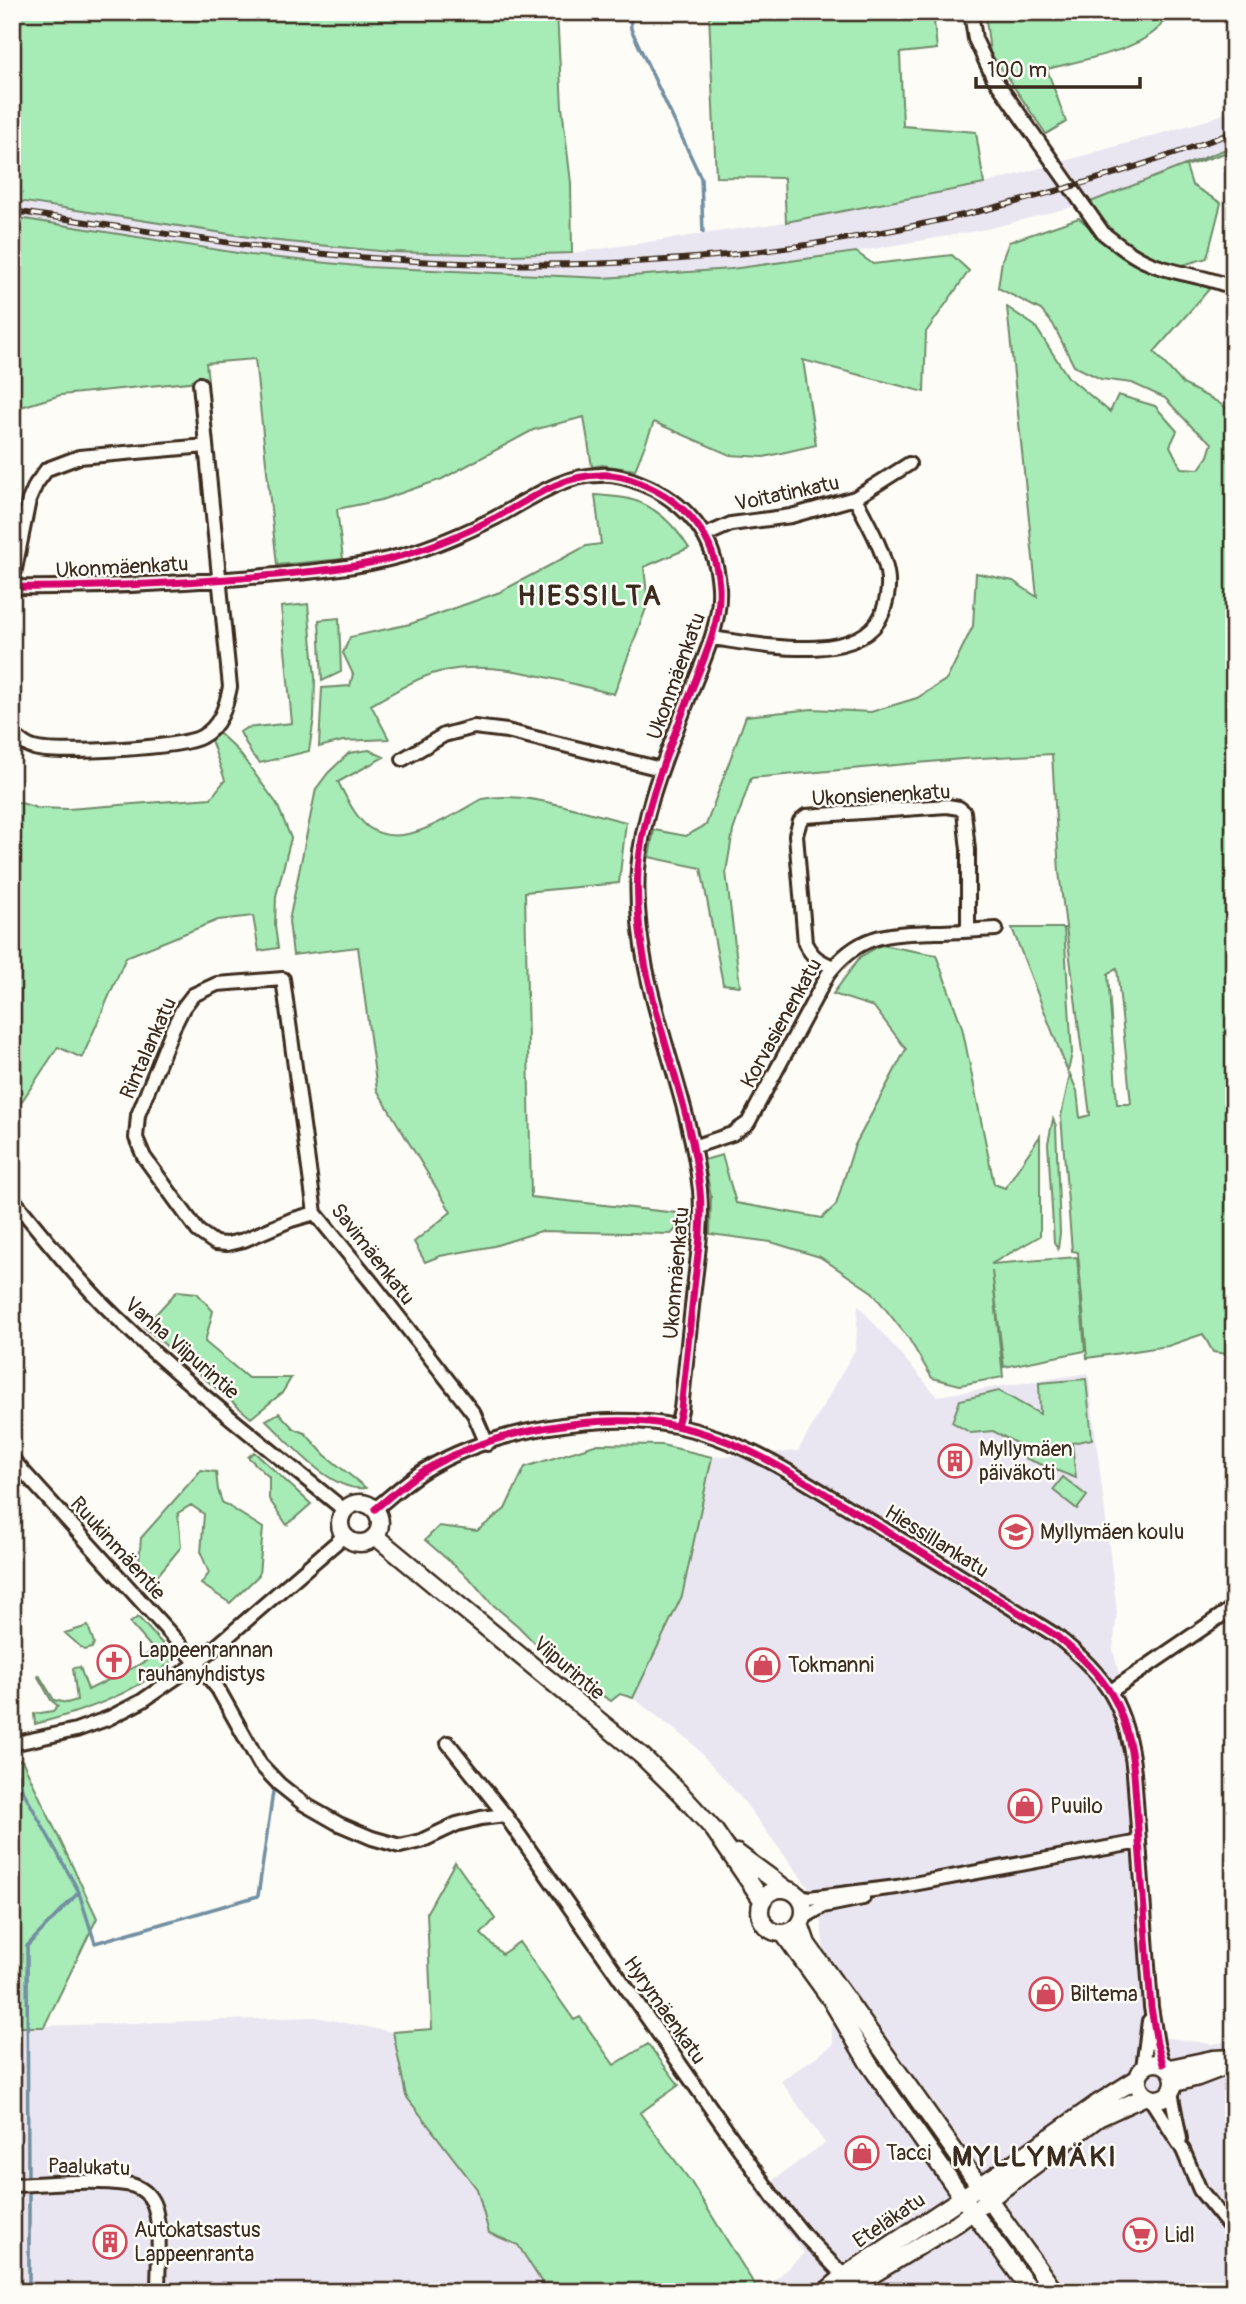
<svg xmlns="http://www.w3.org/2000/svg" width="1246" height="2304" viewBox="0 0 1246 2304" font-family="Pangolin,sans-serif">
	<rect width="100%" height="100%" fill="#fdfcf7"/>
	<filter id="ink" filterUnits="userSpaceOnUse"><feTurbulence type="fractalNoise" baseFrequency=".0143" numOctaves="2"/><feDisplacementMap in="SourceGraphic" scale="14" xChannelSelector="R" yChannelSelector="G"/><feConvolveMatrix kernelMatrix="1 2 1 2 8 2 1 2 1" color-interpolation-filters="sRGB"/></filter>
	<g filter="url(#ink)">
		<path fill="#eae6f1" d="M 1234,109 L 1234,146 L 1088,203 L 987,229 L 856,252 L 731,269 L 603,278 L 367,267 L 250,255 L 12,217 L 12,200 L 268,240 L 389,252 L 511,255 L 572,253 L 786,222 L 984,184 L 1208,120 Z
			M 858,1305 L 937,1396 L 1088,1373 L 1117,1612 L 1113,1650 L 1136,1743 L 1162,2037 L 1212,2044 L 1234,2040 L 1234,2292 L 762,2292 L 804,2253 L 756,2192 L 825,2143 L 781,2081 L 833,2045 L 819,1901 L 742,1799 L 691,1742 L 633,1698 L 682,1596 L 712,1457 L 798,1451 L 856,1348 Z
			M 315,2017 L 393,2032 L 406,2096 L 477,2190 L 489,2233 L 518,2244 L 548,2292 L 12,2292 L 12,2027 Z"/>
		<path fill="#a7ecb7" stroke="#718b6a" stroke-width="2" fill-rule="evenodd" d="M 12,12 L 557,12 L 562,107 L 571,183 L 572,253 L 511,255 L 389,252 L 268,240 L 12,200 Z
			M 709,12 L 933,12 L 937,49 L 900,53 L 903,126 L 976,132 L 984,184 L 786,222 L 784,178 L 716,177 Z
			M 985,12 L 1168,12 C 1159,49 1079,60 1047,69 L 1066,122 L 1046,134 L 990,52 Z
			M 1234,146 L 1234,150 L 1186,166 L 1192,185 L 1221,203 L 1207,258 L 1176,267 L 1146,257 L 1115,237 L 1088,203 Z
			M 12,217 L 250,255 L 367,267 L 603,278 L 731,269 L 856,252 L 873,264 L 952,255 L 969,271 L 926,332 L 924,392 L 803,360 L 816,445 L 764,457 L 730,455 L 654,422 L 635,470 L 602,465 L 592,467 L 584,417 L 533,430 L 442,479 L 381,500 L 337,509 L 343,559 L 277,565 L 255,359 L 206,363 L 208,380 L 61,395 L 21,407 L 12,416 Z
			M 1079,218 L 1115,249 L 1212,286 L 1154,352 L 1183,384 L 1216,401 L 1234,413 L 1234,1355 L 1213,1352 L 1203,1334 L 1168,1346 L 1087,1358 L 1078,1252 L 1072,1251 L 1061,1116 L 1070,1074 L 1077,1091 L 1080,1118 L 1090,1115 L 1059,872 L 1052,754 L 962,759 L 751,778 L 733,831 L 726,872 L 740,986 L 723,984 L 701,868 L 649,857 L 654,830 L 686,836 L 706,825 L 746,716 L 812,709 L 871,712 L 917,698 L 947,679 L 973,626 L 976,573 L 1013,581 L 1037,597 L 1007,307 L 1035,326 L 1068,377 L 1110,412 L 1118,395 L 1155,406 L 1177,431 L 1170,446 L 1181,468 L 1199,469 L 1208,456 L 1212,443 L 1193,428 L 1165,398 L 1132,383 L 1101,379 L 1074,366 L 1053,324 L 1041,310 L 998,288 L 1002,260 L 1009,242 ZM 1116,968 L 1117,968 L 1131,1104 L 1117,1104 L 1108,974 Z
			M 595,495 C 606,496 619,496 629,499 C 655,505 675,526 689,548 L 644,567 L 648,603 L 614,694 C 557,681 497,658 439,672 C 415,678 393,693 371,705 L 389,739 L 343,741 L 319,747 L 322,688 L 350,686 L 353,674 L 343,653 L 350,637 L 410,624 L 500,592 L 586,546 L 601,544 Z
			M 308,604 L 315,678 L 314,718 L 309,751 L 260,763 L 252,755 L 240,732 L 246,728 L 292,723 L 281,607 Z
			M 339,618 L 341,672 L 322,681 L 319,620 Z
			M 218,732 L 238,751 L 277,804 L 291,838 L 276,896 L 275,926 L 278,948 L 259,951 L 253,916 L 218,920 L 126,957 L 82,1058 L 58,1047 L 12,1116 L 12,800 L 37,808 L 68,809 L 211,798 L 225,780 L 211,740 Z
			M 369,750 L 384,757 L 338,782 C 346,796 354,816 368,827 C 402,852 451,815 482,799 C 523,790 584,812 626,822 L 619,883 L 525,892 L 531,1197 L 677,1213 L 676,1229 L 671,1234 L 541,1231 L 494,1246 L 440,1256 L 425,1262 L 414,1242 L 451,1212 L 377,1090 L 358,947 L 293,955 L 289,921 L 316,789 L 328,773 L 349,753 Z
			M 1012,928 L 1064,928 L 1072,1053 L 1068,1072 Z
			M 881,945 L 936,955 L 962,1027 L 994,1184 L 1005,1188 L 1040,1136 L 1040,1236 L 991,1264 L 1077,1257 L 1085,1351 L 1004,1367 L 992,1271 L 1003,1377 L 960,1385 L 932,1378 L 909,1339 L 872,1292 L 820,1257 L 771,1242 L 710,1234 L 711,1196 L 704,1160 L 722,1155 L 736,1203 L 822,1218 L 836,1205 L 854,1147 L 906,1049 L 874,1007 L 833,994 L 860,957 Z
			M 1053,1119 L 1056,1126 L 1060,1233 L 1058,1249 L 1054,1242 L 1048,1143 Z
			M 177,1291 L 197,1293 L 213,1311 L 205,1342 L 248,1378 L 291,1378 L 282,1393 L 251,1418 L 144,1327 Z
			M 1086,1379 L 1092,1439 L 1072,1443 L 1076,1478 L 1022,1457 L 1018,1444 L 993,1431 L 971,1433 L 952,1422 L 960,1400 L 999,1391 L 1040,1414 L 1039,1383 Z
			M 279,1413 L 294,1429 L 305,1433 L 325,1455 L 366,1488 C 331,1493 290,1443 266,1420 Z
			M 598,1444 L 662,1445 L 712,1457 L 682,1596 L 633,1698 L 620,1694 L 611,1701 L 560,1669 L 518,1626 L 491,1603 L 471,1580 L 425,1540 L 439,1526 L 477,1531 L 505,1509 L 525,1467 Z
			M 254,1452 L 311,1504 L 287,1525 L 269,1499 L 269,1477 L 248,1457 Z
			M 201,1470 L 216,1472 L 218,1490 L 222,1502 L 263,1528 L 259,1575 L 230,1603 L 201,1584 L 209,1573 L 201,1553 L 204,1514 L 191,1505 L 178,1513 L 181,1547 L 154,1580 L 139,1562 L 141,1538 Z
			M 1063,1477 L 1087,1496 L 1077,1509 L 1053,1490 Z
			M 138,1617 L 170,1652 L 172,1660 L 169,1664 C 131,1695 82,1712 35,1724 L 34,1714 L 53,1711 L 58,1706 L 51,1700 L 38,1677 L 39,1675 L 54,1700 L 67,1703 L 77,1700 L 73,1668 L 80,1667 L 88,1690 L 147,1661 L 144,1657 L 153,1649 L 130,1623 Z
			M 88,1626 L 94,1643 L 92,1648 L 84,1650 L 65,1633 Z
			M 22,1760 L 97,1918 L 44,2027 L 12,2027 L 12,1761 Z
			M 455,1862 L 495,1919 L 481,1934 L 502,1954 L 519,1942 L 574,2020 L 580,2017 L 614,2065 L 648,2044 L 679,2085 L 640,2113 L 691,2182 L 759,2292 L 548,2292 L 518,2245 L 489,2233 L 477,2189 L 406,2096 L 393,2032 L 432,2029 L 427,1912 Z"/>
		<g fill="none" stroke-linecap="round" stroke-linejoin="round">
			<path stroke="#728fa1" stroke-width="3.5" d="M 630,12 L 631,29 L 701,178 L 703,232
				M 16,1766 L 22,1789 L 79,1892 L 27,1946 L 28,2181
				M 79,1893 L 95,1943 L 258,1896 L 274,1785
				M 29,2189 L 29,2292"/>
			<defs>
				<path id="minor" d="M 971,12 L 975,39 L 993,77 L 1103,233 C 1117,244 1132,256 1149,263 C 1176,275 1205,275 1234,288
					M 706,535 L 731,524 L 791,516 L 855,498 L 909,464
					M 12,584 L 29,500 L 36,484 L 47,469 L 79,457 L 206,446
					M 12,587 C 89,588 165,584 241,578 C 296,573 351,570 404,555 C 435,546 465,533 495,518 C 527,501 561,475 600,475 C 612,474 628,478 640,483 C 685,501 716,536 719,587 C 721,623 705,656 692,689 C 670,747 643,806 638,869 C 631,985 688,1079 700,1190 C 703,1222 698,1255 694,1288 C 690,1328 685,1369 681,1410 L 677,1426
					M 712,638 C 756,644 859,667 882,614 C 887,601 890,587 887,572 C 882,546 867,522 855,498
					M 12,733 C 18,739 26,746 34,748 C 56,755 182,748 201,737 C 220,727 226,707 230,687 L 200,384
					M 403,759 L 444,735 L 474,727 L 507,731 L 661,769
					M 833,967 C 819,961 812,957 805,943 L 796,835 L 800,821 L 806,816 L 947,806 L 959,808 L 964,812 L 968,850 L 968,931
					M 693,1147 L 732,1134 L 748,1123 L 828,974 C 859,933 888,934 935,932 C 955,932 976,930 996,929
					M 12,1198 C 45,1238 77,1279 114,1315 C 186,1385 266,1446 343,1509
					M 315,1213 L 291,1220 L 244,1240 L 227,1244 L 215,1243 L 198,1231 L 144,1157 L 136,1138 L 138,1115 L 173,1028 L 183,1008 L 193,995 L 217,984 L 283,979 L 315,1213 L 373,1284 L 474,1414 L 487,1444
					M 12,1459 L 197,1663 L 218,1689 L 260,1764 L 279,1784 L 304,1804 L 339,1824 L 372,1838 L 400,1846 L 421,1841 L 457,1824 L 481,1818 L 505,1815
					M 375,1509 C 391,1496 407,1481 425,1470 C 491,1430 601,1411 676,1426 C 742,1439 796,1476 852,1510 C 920,1551 988,1593 1055,1635 C 1107,1676 1127,1706 1134,1773 L 1151,2007 L 1157,2044 L 1163,2064
					M 1111,1691 L 1234,1607
					M 448,1743 L 505,1815 L 774,2198 L 804,2235 L 849,2281
					M 12,1744 L 76,1730 L 109,1718 L 142,1701 L 197,1663 L 344,1536
					M 798,1895 L 809,1898 L 897,1887 L 1139,1842
					M 803,1918 L 823,1906 L 863,1898
					M 1143,2068 L 1149,2021
					M 1171,2092 L 1180,2139
					M 1150,2098 L 1183,2150 L 1200,2190 L 1234,2232
					M 12,2185 C 49,2184 89,2179 126,2184 C 136,2185 147,2191 152,2201 C 162,2218 158,2270 158,2292"/>
				<path id="major" d="M340 1523a20 20 0 1 1 40 0a20 20 0 1 1-40 0Z
					M 375,1536 L 642,1756 L 680,1793 L 714,1830 L 762,1900
					M 737,1853 L 786,1889
					M760 1911a22 22 0 1 1 44 0a22 22 0 1 1-44 0Z
					M 800,1924 L 807,1944 L 1055,2292
					M 783,1933 L 830,1998 L 869,2064 L 962,2197 L 1032,2292
					M1138 2081a18 18 0 1 1 36 0a18 18 0 1 1-36 0Z
					M 1170,2068 L 1213,2059 L 1234,2058
					M 1175,2083 L 1198,2077 L 1232,2064
					M 825,2292 L 844,2276 L 999,2173 L 1095,2105 L 1138,2078
					M 844,2292 L 957,2223 L 1098,2118 L 1146,2096"/>
			</defs>
			<use href="#minor" stroke="#3b2a1e" stroke-width="18"/>
			<use href="#major" stroke="#3b2a1e" stroke-width="21"/>
			<use href="#minor" stroke="#fdfcf7" stroke-width="12"/>
			<use href="#major" stroke="#fdfcf7" stroke-width="16"/>
			<defs>
				<path id="rail" d="M 12,211 C 131,228 251,249 371,258 C 464,265 558,267 651,261 C 847,250 1051,202 1234,132"/>
			</defs>
			<use href="#rail" stroke="#3b2a1e" stroke-width="6"/>
			<use href="#rail" stroke="#fdfcf7" stroke-width="3.5" stroke-dasharray="10" stroke-linecap="butt"/>
			<defs>
				<path id="cycleway" d="M 12,587 C 89,588 165,584 241,578 C 296,573 351,570 404,555 C 435,546 465,533 495,518 C 527,501 561,475 600,475 C 612,474 628,478 640,483 C 685,501 716,536 719,587 C 721,623 705,656 692,689 C 670,747 643,806 638,869 C 631,985 688,1079 700,1190 C 703,1222 698,1255 694,1288 C 690,1328 685,1369 681,1410 L 677,1426
					M 375,1509 C 391,1496 407,1481 425,1470 C 491,1430 601,1411 676,1426 C 742,1439 796,1476 852,1510 C 920,1551 988,1593 1055,1635 C 1107,1676 1127,1706 1134,1773 L 1151,2007 L 1157,2044 L 1163,2064"/>
			</defs>
			<use href="#cycleway" stroke="#fdfcf7" stroke-width="11"/>
			<use href="#cycleway" stroke="#d6006c" stroke-width="7"/>
		</g>
	</g>
	<defs>
		<symbol id="building-ring" viewBox="-11 -11 22 22"><circle r="9.5" fill="#fdfcf7" stroke="#d1495b" stroke-width="1.5"/><path d="M-4-6H4V6H1V3H-1V6H-4ZM-2.5-4.3h1.7v1.8h-1.7ZM.8-4.3h1.7v1.8H.8ZM-2.5-1h1.7V.8h-1.7ZM.8-1h1.7V.8H.8Z" fill="#d1495b"/></symbol>
		<symbol id="school-ring" viewBox="-11 -11 22 22"><circle r="9.5" fill="#fdfcf7" stroke="#d1495b" stroke-width="1.5"/><path d="M0-5L7-2L0 1L-7-2ZM-4 1L0 2.5L4 1V4Q0 6-4 4Z" fill="#d1495b"/></symbol>
		<symbol id="church-ring" viewBox="-11 -11 22 22"><circle r="9.5" fill="#fdfcf7" stroke="#d1495b" stroke-width="1.5"/><path d="M-1.2-6h2.4v3.5h3.3v2.4h-3.3V6h-2.4V-.1h-3.3v-2.4h3.3Z" fill="#d1495b"/></symbol>
		<symbol id="shop-ring" viewBox="-11 -11 22 22"><circle r="9.5" fill="#fdfcf7" stroke="#d1495b" stroke-width="1.5"/><path d="M-5-2.5h2.3a2.7 3.5 0 0 1 5.4 0H5L5.5 6h-11ZM-1.5-2.5h3a1.5 2.3 0 0 0-3 0Z" fill="#d1495b"/></symbol>
		<symbol id="supermarket-ring" viewBox="-11 -11 22 22"><circle r="9.5" fill="#fdfcf7" stroke="#d1495b" stroke-width="1.5"/><path d="M-6-5.5h2.5l.6 2H6L4.5 2H-2.5L-4.4-4H-6ZM-1.5 3.2a1.3 1.3 0 1 0 .1 0ZM3 3.2a1.3 1.3 0 1 0 .1 0Z" fill="#d1495b"/></symbol>
	</defs>
	<g fill-rule="evenodd">
		<use href="#building-ring" x="936" y="1442" width="38" height="38"/>
		<use href="#school-ring" x="997" y="1513" width="38" height="38"/>
		<use href="#church-ring" x="95" y="1643" width="38" height="38"/>
		<use href="#shop-ring" x="744" y="1646" width="38" height="38"/>
		<use href="#shop-ring" x="1006" y="1787" width="38" height="38"/>
		<use href="#shop-ring" x="1027" y="1975" width="38" height="38"/>
		<use href="#shop-ring" x="843" y="2134" width="38" height="38"/>
		<use href="#supermarket-ring" x="1121" y="2216" width="38" height="38"/>
		<use href="#building-ring" x="91" y="2223" width="38" height="38"/>
	</g>
	<g text-anchor="middle" stroke-width="5" stroke-linejoin="round" paint-order="stroke">
		<g font-size="21" fill="#3b2a1e" stroke="#fdfcf7">
			<text transform="translate(787 493) rotate(-12)" y="7">Voitatinkatu</text>
			<text transform="translate(122 567) rotate(-3)" y="7">Ukonmäenkatu</text>
			<text transform="translate(676 676) rotate(-70)" y="7">Ukonmäenkatu</text>
			<text transform="translate(881 795) rotate(-3)" y="7">Ukonsienenkatu</text>
			<text transform="translate(781 1023) rotate(-61)" y="7">Korvasienenkatu</text>
			<text transform="translate(148 1048) rotate(-66)" y="7">Rintalankatu</text>
			<text transform="translate(373 1254) rotate(52)" y="7">Savimäenkatu</text>
			<text transform="translate(676 1273) rotate(-85)" y="7">Ukonmäenkatu</text>
			<text transform="translate(182 1348) rotate(41)" y="7">Vanha Viipurintie</text>
			<text transform="translate(937 1541) rotate(32)" y="7">Hiessillankatu</text>
			<text transform="translate(118 1548) rotate(48)" y="7">Ruukinmäentie</text>
			<text transform="translate(569 1668) rotate(40)" y="7">Viipurintie</text>
			<text transform="translate(665 2010) rotate(55)" y="7">Hyrymäenkatu</text>
			<text transform="translate(89 2167) rotate(2)" y="7">Paalukatu</text>
			<text transform="translate(889 2220) rotate(-34)" y="7">Eteläkatu</text>
		</g>
		<g font-size="21" fill="#3b2a1e" stroke="#fdfcf7" text-anchor="start">
			<text x="979" y="1456">Myllymäen<tspan x="979" dy="24">päiväkoti</tspan></text>
			<text x="1040" y="1539">Myllymäen koulu</text>
			<text x="138" y="1657">Lappeenrannan<tspan x="138" dy="24">rauhanyhdistys</tspan></text>
			<text x="788" y="1672">Tokmanni</text>
			<text x="1050" y="1813">Puuilo</text>
			<text x="1070" y="2001">Biltema</text>
			<text x="886" y="2160">Tacci</text>
			<text x="134" y="2237">Autokatsastus<tspan x="134" dy="24">Lappeenranta</tspan></text>
			<text x="1164" y="2242">Lidl</text>
		</g>
		<g font-size="28" font-weight="bold" letter-spacing="2" fill="#3b2a1e" stroke="#fdfcf7">
			<text x="590" y="605">HIESSILTA</text>
			<text x="1035" y="2166">MYLLYMÄKI</text>
		</g>
	</g>
	<rect width="1246" height="2304" fill="none" stroke="#fdfcf7" stroke-width="42"/>
	<rect x="21" y="21" width="1204" height="2262" fill="none" stroke="#3b2a1e" stroke-width="2.5" filter="url(#ink)"/>
	<path d="M976 77v10h164v-10" fill="none" stroke="#3b2a1e" stroke-width="3.5"/>
	<text x="987" y="77" font-size="21" fill="#3b2a1e" stroke="#fdfcf7" stroke-width="5" paint-order="stroke">100 m</text>
</svg>
